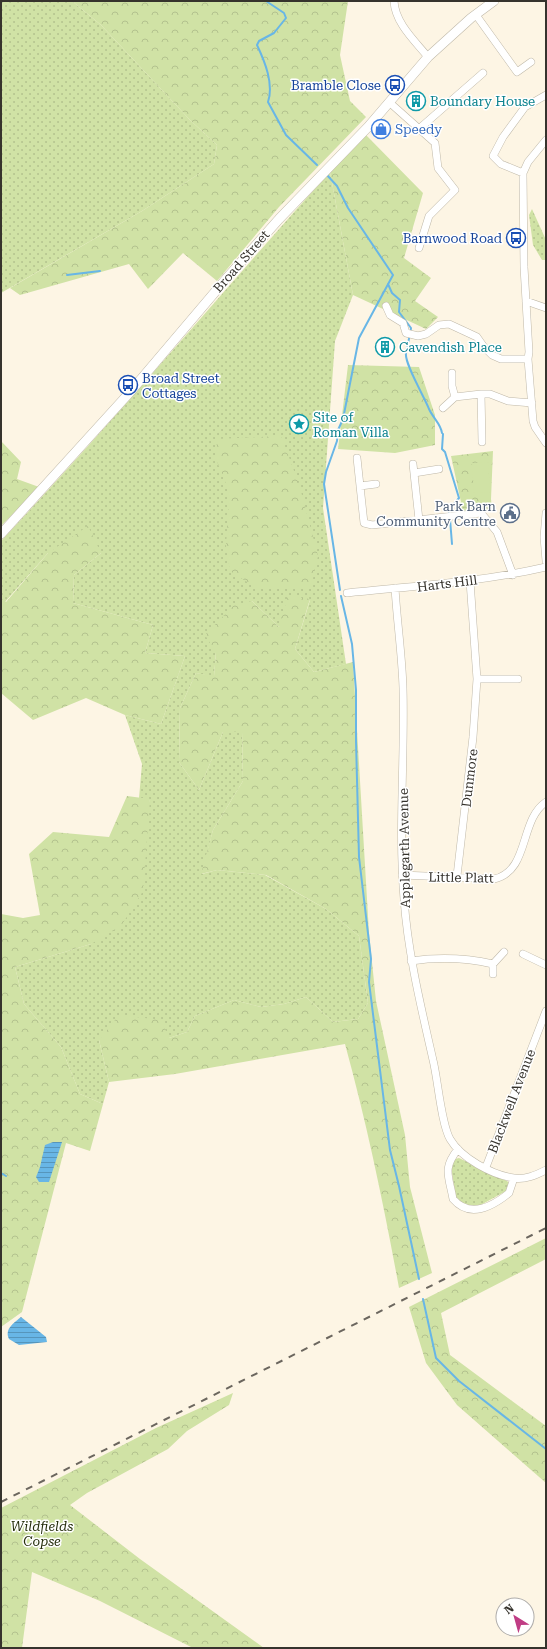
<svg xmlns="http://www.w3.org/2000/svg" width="547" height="1649" viewBox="0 0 547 1649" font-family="'Roboto Serif',serif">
	<defs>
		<pattern id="grass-dots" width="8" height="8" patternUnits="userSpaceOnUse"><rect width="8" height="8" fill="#d0e2a5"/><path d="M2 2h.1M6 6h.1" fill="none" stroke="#b3c28e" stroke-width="1.8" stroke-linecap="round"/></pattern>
		<pattern id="forest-crowns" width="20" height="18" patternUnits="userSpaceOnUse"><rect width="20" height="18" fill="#d0e2a5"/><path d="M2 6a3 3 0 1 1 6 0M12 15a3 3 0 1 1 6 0" fill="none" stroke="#b3c28e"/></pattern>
		<pattern id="water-rules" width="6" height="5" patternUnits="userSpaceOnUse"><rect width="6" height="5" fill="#68b6e6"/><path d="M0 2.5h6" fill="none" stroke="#5695bb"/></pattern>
	</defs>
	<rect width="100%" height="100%" fill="#fdf5e4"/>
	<path fill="url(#grass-dots)" d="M 1,1 L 72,1 L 101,25 L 190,120 L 217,145 L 214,164 L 142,211 L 1,293 Z
		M 330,172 L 353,295 L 335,341 L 323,508 L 346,664 L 314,672 L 295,649 L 310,600 L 279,627 L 252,601 L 216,652 L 214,677 L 196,673 L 180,708 L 179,762 L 199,790 L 223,732 L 242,732 L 243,781 L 213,830 L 202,874 L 217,870 L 265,875 L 326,909 L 359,936 L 368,1003 L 358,1019 L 333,1022 L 306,997 L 284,1004 L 261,1007 L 234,1000 L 195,1016 L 187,1032 L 169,1038 L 99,1040 L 109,1082 L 103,1104 L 80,1094 L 61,1047 L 24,1004 L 15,967 L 91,944 L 150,800 L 139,798 L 142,764 L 125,715 L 161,724 L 185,656 L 145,653 L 153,625 L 73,603 L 74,575 L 101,553 L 48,553 L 5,602 L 1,598 L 1,541 C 114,421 220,294 330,172 Z
		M 532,209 L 546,240 L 546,260 L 542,260 L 533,245 L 529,215 Z
		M 459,1158 L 507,1181 L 509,1183 L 508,1190 L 477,1207 C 471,1208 460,1203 456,1198 L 451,1167 L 455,1159 Z"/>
	<path fill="url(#forest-crowns)" d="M 72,1 L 348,1 L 340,55 L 350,101 L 366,117 L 279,207 L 217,281 L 183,253 L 148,289 L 129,264 L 20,295 L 10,288 L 142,211 L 214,164 L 217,145 L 190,120 L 101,25 Z
		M 366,135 L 423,193 L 404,258 L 431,278 L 415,301 L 438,317 L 426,329 L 353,295 L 330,172 Z
		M 348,365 L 419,367 L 435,415 L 435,445 L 395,453 L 338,449 Z
		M 281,436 L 299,484 L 318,556 L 311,587 L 255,587 L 230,571 L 226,548 L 229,491 L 216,459 L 217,439 Z
		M 1,441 L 21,462 L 17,479 L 39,487 L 1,526 Z
		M 493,451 L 491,499 L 492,510 L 451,513 L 461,502 L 451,456 Z
		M 88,526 L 101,553 L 74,575 L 73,603 L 153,625 L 145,653 L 185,656 L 161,724 L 125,715 L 86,698 L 33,720 L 1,693 L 1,598 L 6,602 L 48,553 Z
		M 288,596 L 310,599 L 295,649 L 314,672 L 353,662 L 369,933 L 376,1001 L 405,1135 L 410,1187 L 432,1273 L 399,1288 C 384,1206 367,1124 345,1044 L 175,1074 L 109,1082 L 99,1040 L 119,1015 L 161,1020 L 169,1038 L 187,1032 L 195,1016 L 234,1000 L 261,1007 L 284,1004 L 306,997 L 333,1022 L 358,1019 L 368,1003 L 359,936 L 326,909 L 266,875 L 217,870 L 201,874 L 213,830 L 243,781 L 242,732 L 223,732 L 199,790 L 179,762 L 180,708 L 196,673 L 214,676 L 216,652 L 205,635 L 234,605 L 252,601 L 279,627 Z
		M 127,796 L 150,799 L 143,891 L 121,926 L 91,944 L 15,967 L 24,1004 L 61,1047 L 80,1094 L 103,1104 L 90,1151 L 66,1143 L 22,1312 L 1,1327 L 1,914 L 23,918 L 40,915 L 29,854 L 53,832 L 109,837 Z
		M 546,1238 L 546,1259 L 441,1313 L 450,1355 L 546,1426 L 546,1483 L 457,1405 L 426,1363 L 409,1307 Z
		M 233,1393 L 229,1405 L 187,1431 L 168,1449 L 87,1493 L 70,1505 L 140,1559 L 264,1648 L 193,1648 L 100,1601 L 32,1572 L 22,1648 L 1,1648 L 1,1508 L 156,1428 Z"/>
	<path fill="#d0e2a5" d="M 488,462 L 490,492 L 474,493 L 472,463 Z"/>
	<path fill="url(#water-rules)" d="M 53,1142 L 62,1142 L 49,1182 L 39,1182 L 36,1177 L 40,1167 L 45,1145 Z
		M 21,1317 L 46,1337 L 47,1342 L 19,1345 L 9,1339 C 4,1329 14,1323 21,1317 Z"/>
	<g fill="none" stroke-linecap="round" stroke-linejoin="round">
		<path stroke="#68b6e6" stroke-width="2" d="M 266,1 L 284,13 L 286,18 L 274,33 L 259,41 L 257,45 C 265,62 274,84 268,102 L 286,135 L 317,165
			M 326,174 L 337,186 L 348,208 L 393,275 L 359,338 L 343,419 L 338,430 L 337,441 L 326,472 L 324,484 L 340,590
			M 67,275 L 100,271
			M 388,284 L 392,293 L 400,300 L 399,312 L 411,328 C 410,337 407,345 406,353 C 404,363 425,398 429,409 C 433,418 441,424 442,433
			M 443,434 L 442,449 L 445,452 L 459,498 L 449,510 L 449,514
			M 450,519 L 452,544
			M 341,596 L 352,644 L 356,690 L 356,741 L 359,857 L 371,959 L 369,982 L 390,1150 L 399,1186 L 419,1279
			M 1,1173 L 6,1176
			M 423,1299 L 436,1358 L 459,1381 L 546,1449"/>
		<defs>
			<path id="minor" d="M 394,1 C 395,23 415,41 428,57
				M 476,15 L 517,72 L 531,62
				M 389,102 L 435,143 L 438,168 L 455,190 L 429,216 L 419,248
				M 420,128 L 483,73
				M 546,140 L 528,162 L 523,173 L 524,267 L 529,352 L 528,359 L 533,421 L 535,427 L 546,443
				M 523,173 L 501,164 L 493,156 L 503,137 L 525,107 L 546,95
				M 526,301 L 546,308
				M 386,306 L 390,315 L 403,323 L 406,333 L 418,336 L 426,334 L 439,325 L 449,324 L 477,337 L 484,347 L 492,355 L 501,359 L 528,359
				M 452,373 L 452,386 L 455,397
				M 481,394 L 482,442
				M 443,408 L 455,397 L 481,394 L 490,394 L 508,401 L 532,403
				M 357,458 L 364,523 L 372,525 L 481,513 L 497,532 L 513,575
				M 413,464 L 419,520
				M 414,473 L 439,469
				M 360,486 L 376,484
				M 546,513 L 544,537 L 546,561
				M 395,588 C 397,621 402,655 403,688 C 405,758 398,829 404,899 C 408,954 421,1007 433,1060 C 438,1080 441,1123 450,1139 C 461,1158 492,1175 514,1178 C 525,1180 536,1175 546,1170
				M 347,593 C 414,586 481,582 546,567
				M 477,679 L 518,679
				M 402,875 L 494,879 C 530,871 519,820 546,802
				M 457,876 L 473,737 L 477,679 L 470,581
				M 523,954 L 546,965
				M 411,961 C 439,957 466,958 493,964 L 504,952
				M 493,964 L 493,974
				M 458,1149 C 442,1169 449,1176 453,1199 C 470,1219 493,1206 509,1193 L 514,1178
				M 486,1167 L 546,1011"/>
			<path id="tertiary" d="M 1,534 L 131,391 L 226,279 L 279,219 L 368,127 L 428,57 L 471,18 L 494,1"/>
		</defs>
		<use href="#minor" stroke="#bfb8a8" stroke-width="8"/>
		<use href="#tertiary" stroke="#bfb8a8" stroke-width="10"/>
		<use href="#minor" stroke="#fff" stroke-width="7"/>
		<use href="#tertiary" stroke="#fff" stroke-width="9"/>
		<path stroke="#6b665e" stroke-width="2" stroke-dasharray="7 7" stroke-linecap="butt" d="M 1,1502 L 546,1228"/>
	</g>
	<defs>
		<symbol id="bus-ring" viewBox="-11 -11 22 22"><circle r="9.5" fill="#fff" stroke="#1a4fb4" stroke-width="1.5"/><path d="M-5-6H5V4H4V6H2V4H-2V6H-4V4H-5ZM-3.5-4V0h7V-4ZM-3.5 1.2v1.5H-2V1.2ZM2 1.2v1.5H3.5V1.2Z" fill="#1a4fb4"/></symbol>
		<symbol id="building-ring" viewBox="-11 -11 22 22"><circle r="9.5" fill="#fff" stroke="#0f9aa8" stroke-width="1.5"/><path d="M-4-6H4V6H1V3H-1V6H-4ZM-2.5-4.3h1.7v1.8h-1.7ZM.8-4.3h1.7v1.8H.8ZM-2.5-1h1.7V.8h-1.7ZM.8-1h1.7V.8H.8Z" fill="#0f9aa8"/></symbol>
		<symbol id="shop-ring" viewBox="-11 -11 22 22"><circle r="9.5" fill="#fff" stroke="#3f7fe0" stroke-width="1.5"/><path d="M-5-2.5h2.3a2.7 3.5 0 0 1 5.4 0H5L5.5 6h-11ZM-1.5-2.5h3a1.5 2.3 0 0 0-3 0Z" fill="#3f7fe0"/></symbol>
		<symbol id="sight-ring" viewBox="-11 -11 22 22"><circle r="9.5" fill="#fff" stroke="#0f9aa8" stroke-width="1.5"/><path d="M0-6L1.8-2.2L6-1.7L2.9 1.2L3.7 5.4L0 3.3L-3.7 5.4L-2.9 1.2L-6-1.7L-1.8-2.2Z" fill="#0f9aa8"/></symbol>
		<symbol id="civic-ring" viewBox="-11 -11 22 22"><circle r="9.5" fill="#fff" stroke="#5c6f8a" stroke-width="1.5"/><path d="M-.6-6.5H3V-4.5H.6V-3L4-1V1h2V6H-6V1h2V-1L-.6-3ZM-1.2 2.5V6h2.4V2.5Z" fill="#5c6f8a"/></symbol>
	</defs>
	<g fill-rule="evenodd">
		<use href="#bus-ring" x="384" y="74" width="22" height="22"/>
		<use href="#building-ring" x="405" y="90" width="22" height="22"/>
		<use href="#shop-ring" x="370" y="118" width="22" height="22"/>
		<use href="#bus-ring" x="505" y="227" width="22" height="22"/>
		<use href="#building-ring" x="374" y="336" width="22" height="22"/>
		<use href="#bus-ring" x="117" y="374" width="22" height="22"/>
		<use href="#sight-ring" x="288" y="413" width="22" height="22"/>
		<use href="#civic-ring" x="499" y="502" width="22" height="22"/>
	</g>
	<g text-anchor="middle" stroke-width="3" stroke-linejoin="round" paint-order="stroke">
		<g font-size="13" fill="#164399" stroke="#fff" text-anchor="end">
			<text x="381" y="90">Bramble Close</text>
			<text x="502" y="243">Barnwood Road</text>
			<text x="142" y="383" text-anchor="start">Broad Street<tspan x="142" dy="15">Cottages</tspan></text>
		</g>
		<g font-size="13" fill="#0d838f" stroke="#fff" text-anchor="start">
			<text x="430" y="106">Boundary House</text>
			<text x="399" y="352">Cavendish Place</text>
			<text x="313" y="422">Site of<tspan x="313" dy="15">Roman Villa</tspan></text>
		</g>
		<g font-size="13" fill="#366cbe" stroke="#fff" text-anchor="start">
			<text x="395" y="134">Speedy</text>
		</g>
		<g font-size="13" fill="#36332d" stroke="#fff">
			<text transform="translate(241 261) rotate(-49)" y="5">Broad Street</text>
			<text transform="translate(447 583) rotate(-7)" y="5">Harts Hill</text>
			<text transform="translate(469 778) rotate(-83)" y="5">Dunmore</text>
			<text transform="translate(404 848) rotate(-91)" y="5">Applegarth Avenue</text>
			<text transform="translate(461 877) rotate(1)" y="5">Little Platt</text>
			<text transform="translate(511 1101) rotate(-69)" y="5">Blackwell Avenue</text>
		</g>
		<g font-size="13" fill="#4e5e75" stroke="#fff" text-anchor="end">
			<text x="496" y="511">Park Barn<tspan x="496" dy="15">Community Centre</tspan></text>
		</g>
		<g font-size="13" font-style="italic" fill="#262f0d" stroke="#fff">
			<text x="42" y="1531">Wildfields<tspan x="42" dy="15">Copse</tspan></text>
		</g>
	</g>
	<rect width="547" height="1649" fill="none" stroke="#36332d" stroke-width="4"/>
	<g transform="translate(515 1617) rotate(323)"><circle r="19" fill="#ffffff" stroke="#afadab"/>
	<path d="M0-3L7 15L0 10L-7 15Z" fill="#c03d85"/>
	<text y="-6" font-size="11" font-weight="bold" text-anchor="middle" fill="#36332d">N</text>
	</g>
</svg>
